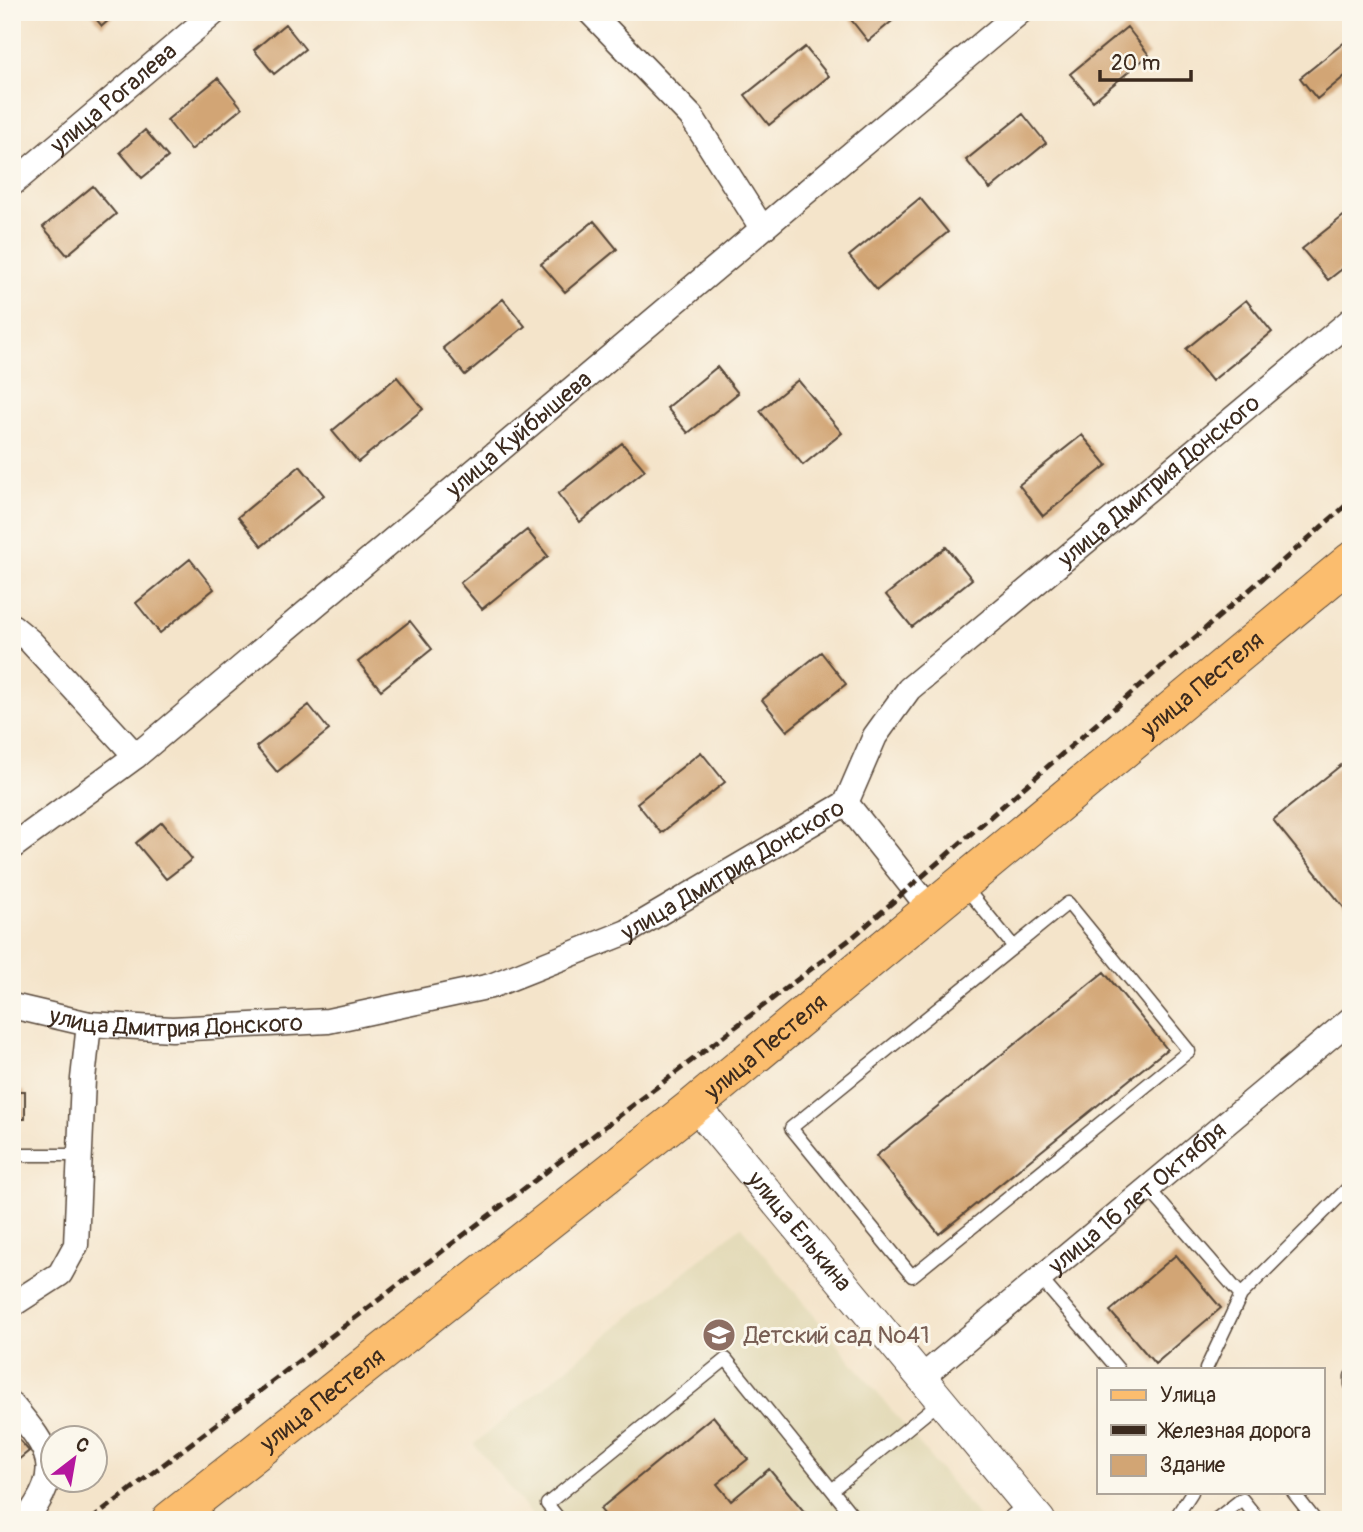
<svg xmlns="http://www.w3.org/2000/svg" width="1363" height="1532" viewBox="0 0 1363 1532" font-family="Pangolin,sans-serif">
	<rect width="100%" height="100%" fill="#fbf7ec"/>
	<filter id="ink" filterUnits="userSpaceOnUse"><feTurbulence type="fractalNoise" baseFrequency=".0143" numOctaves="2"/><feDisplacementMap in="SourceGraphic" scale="14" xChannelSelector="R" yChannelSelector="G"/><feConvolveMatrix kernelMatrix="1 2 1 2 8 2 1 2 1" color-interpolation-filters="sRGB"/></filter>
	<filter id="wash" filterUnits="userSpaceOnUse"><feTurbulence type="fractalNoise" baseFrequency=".00686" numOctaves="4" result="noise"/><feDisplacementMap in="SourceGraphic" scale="28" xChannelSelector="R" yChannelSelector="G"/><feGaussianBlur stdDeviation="1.57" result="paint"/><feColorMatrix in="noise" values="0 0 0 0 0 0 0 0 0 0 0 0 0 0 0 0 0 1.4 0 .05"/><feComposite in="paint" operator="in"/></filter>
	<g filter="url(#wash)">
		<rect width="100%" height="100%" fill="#f4e4ca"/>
		<path fill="#e4dbba" d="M 741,1226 L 981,1520 L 536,1520 L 474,1444 Z"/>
		<g id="blocks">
			<path fill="#d2a574" d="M 90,12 L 118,12 L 102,26 Z
				M 845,12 L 903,12 L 868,41 Z
				M 285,24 L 305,49 L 274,74 L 254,50 Z
				M 1127,27 L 1149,55 L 1093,101 L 1070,74 Z
				M 1351,37 L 1351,71 L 1317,99 L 1300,78 Z
				M 805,47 L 829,76 L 769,125 L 745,95 Z
				M 218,78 L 242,108 L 191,150 L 167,120 Z
				M 1023,114 L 1046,143 L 990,189 L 966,160 Z
				M 145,130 L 168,157 L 142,178 L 120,152 Z
				M 93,186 L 116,214 L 67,255 L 43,227 Z
				M 920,198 L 948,232 L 877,290 L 849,256 Z
				M 1351,210 L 1351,262 L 1328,280 L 1302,249 Z
				M 594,221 L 617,249 L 565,292 L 541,264 Z
				M 503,299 L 525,326 L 465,375 L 443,348 Z
				M 1246,300 L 1272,332 L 1212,381 L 1186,349 Z
				M 717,367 L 738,393 L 688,433 L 667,408 Z
				M 397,377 L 423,409 L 358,462 L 332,431 Z
				M 798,380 L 842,433 L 803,465 L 760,411 Z
				M 1082,435 L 1107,465 L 1043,516 L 1019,485 Z
				M 622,443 L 645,470 L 580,522 L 558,494 Z
				M 300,466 L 324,495 L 262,546 L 238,517 Z
				M 527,530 L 548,556 L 482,609 L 460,583 Z
				M 946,547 L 972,579 L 912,627 L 886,595 Z
				M 190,559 L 214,589 L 160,633 L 136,603 Z
				M 410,621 L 432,649 L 381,690 L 358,662 Z
				M 821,652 L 846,684 L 787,731 L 762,700 Z
				M 309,705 L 329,730 L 277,772 L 256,747 Z
				M 701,752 L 725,782 L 661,833 L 637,803 Z
				M 1351,757 L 1351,905 L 1345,909 L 1273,820 Z
				M 162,822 L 192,859 L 166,879 L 136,843 Z
				M 1104,972 L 1167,1049 L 939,1234 L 876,1156 Z
				M 12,1091 L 25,1091 L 25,1119 L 12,1119 Z
				M 1176,1255 L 1221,1308 L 1155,1364 L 1110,1311 Z
				M 713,1416 L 748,1459 L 717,1484 L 731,1501 L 769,1469 L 811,1520 L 609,1520 L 600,1509 Z
				M 12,1431 L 29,1451 L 12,1465 Z"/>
		</g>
	</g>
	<g filter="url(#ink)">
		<use href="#blocks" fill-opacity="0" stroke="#574638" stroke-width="2"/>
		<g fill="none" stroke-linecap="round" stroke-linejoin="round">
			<defs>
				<path id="service" d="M 964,886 L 1014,947
					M 1068,903 L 1189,1051 L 912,1276 L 791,1128 Z
					M 12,1155 L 80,1155
					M 1148,1188 L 1241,1295
					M 1040,1278 L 1118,1369
					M 1206,1369 L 1241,1295 L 1351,1185
					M 1351,1376 L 1351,1385
					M 832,1490 L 856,1520
					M 1293,1492 L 1315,1520
					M 560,1520 L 547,1504 L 726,1359 L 832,1490 L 941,1401
					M 1006,1520 L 1026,1504
					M 1174,1520 L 1192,1492
					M 1215,1520 L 1242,1499 L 1259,1520"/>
				<g id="minor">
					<path d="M 590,12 L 691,116 L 762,228"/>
					<path id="s1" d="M 12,184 L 215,12"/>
					<path d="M 12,626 L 30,641 L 136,756"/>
					<path d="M 846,803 L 930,909"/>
					<path id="s2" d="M 12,847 L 136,756 L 1020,12"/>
					<path id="s3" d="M 12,1006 L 89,1024 L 172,1029 L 328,1021 L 491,986 L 627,932 L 846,803 L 875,736 L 909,689 L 1351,320"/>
					<path d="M 12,1305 L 60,1274 L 76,1245 L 83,1079 L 89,1024"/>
					<path id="s4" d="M 922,1377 L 1351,1019"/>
					<path d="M 12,1405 C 49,1450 65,1467 26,1520"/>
				</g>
				<g id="tertiary">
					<path id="s5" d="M 695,1105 L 1040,1520"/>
				</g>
				<g id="primary">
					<path id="s6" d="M 170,1520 L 695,1105 L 1351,561"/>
				</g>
			</defs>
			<use href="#service" stroke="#574638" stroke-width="15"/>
			<use href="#minor" stroke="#574638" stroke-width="27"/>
			<use href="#tertiary" stroke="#574638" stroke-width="32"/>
			<use href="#primary" stroke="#574638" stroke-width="39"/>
			<use href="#service" stroke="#fff" stroke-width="12"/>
			<use href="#minor" stroke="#fff" stroke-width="24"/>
			<use href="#tertiary" stroke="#fff" stroke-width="30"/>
			<use href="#primary" stroke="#fbbd6e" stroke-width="37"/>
			<path stroke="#3b2a1e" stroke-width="5" stroke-dasharray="10 5" stroke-linecap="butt" d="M 91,1520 L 853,937 L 1351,501"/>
		</g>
	</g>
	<defs>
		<symbol id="school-disc" viewBox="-11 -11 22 22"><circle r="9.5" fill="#8d6e63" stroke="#fbf7ec"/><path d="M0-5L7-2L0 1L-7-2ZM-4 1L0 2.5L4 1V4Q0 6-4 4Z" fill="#fff"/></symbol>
	</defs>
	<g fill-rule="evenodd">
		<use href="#school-disc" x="700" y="1316" width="38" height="38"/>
	</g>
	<g text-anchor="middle" stroke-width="6" stroke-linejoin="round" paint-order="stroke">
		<g font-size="24" fill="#3b2a1e" stroke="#fbf7ec">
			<text dy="8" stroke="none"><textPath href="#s1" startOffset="133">улица Рогалева</textPath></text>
			<text dy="8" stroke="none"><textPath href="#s2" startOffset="654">улица Куйбышева</textPath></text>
			<text dy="8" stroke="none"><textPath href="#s3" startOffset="1342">улица Дмитрия Донского</textPath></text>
			<text dy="8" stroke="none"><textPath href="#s6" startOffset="1328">улица Пестеля</textPath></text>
			<text dy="8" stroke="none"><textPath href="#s3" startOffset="754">улица Дмитрия Донского</textPath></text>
			<text dy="8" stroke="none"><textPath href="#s3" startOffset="166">улица Дмитрия Донского</textPath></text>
			<text dy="8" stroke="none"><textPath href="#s6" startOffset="761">улица Пестеля</textPath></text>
			<text dy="8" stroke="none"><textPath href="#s4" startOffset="280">улица 16 лет Октября</textPath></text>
			<text dy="8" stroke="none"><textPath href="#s5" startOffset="164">улица Елькина</textPath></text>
			<text dy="8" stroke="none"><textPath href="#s6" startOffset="194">улица Пестеля</textPath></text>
		</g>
		<g font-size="24" fill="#785e54" stroke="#fbf7ec" text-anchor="start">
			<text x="744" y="1343">Детский сад №41</text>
		</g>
	</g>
	<rect width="1363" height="1532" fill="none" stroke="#fbf7ec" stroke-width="42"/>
	<rect x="1097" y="1368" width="228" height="126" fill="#fbf7ec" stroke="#aea59a" stroke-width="2"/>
	<rect x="1111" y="1390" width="35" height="10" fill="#fbbd6e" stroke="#aea59a" stroke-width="2"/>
	<text x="1160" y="1402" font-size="21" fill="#3b2a1e">Улица</text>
	<rect x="1111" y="1425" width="35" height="10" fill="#3b2a1e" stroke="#aea59a" stroke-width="2"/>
	<text x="1160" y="1438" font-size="21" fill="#3b2a1e">Железная дорога</text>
	<rect x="1111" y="1455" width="35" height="21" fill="#d2a574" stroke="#aea59a" stroke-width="2"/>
	<text x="1160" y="1472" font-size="21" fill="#3b2a1e">Здание</text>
	<g transform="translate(74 1459) rotate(31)"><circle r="33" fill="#fbf7ec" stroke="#aea59a" stroke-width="2"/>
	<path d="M0-5L12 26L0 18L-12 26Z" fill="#b5179e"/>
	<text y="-10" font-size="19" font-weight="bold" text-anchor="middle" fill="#3b2a1e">С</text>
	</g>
	<path d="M1100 70v10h91v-10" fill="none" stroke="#3b2a1e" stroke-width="3.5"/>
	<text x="1111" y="70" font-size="21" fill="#3b2a1e" stroke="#fbf7ec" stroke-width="5" paint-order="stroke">20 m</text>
</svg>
